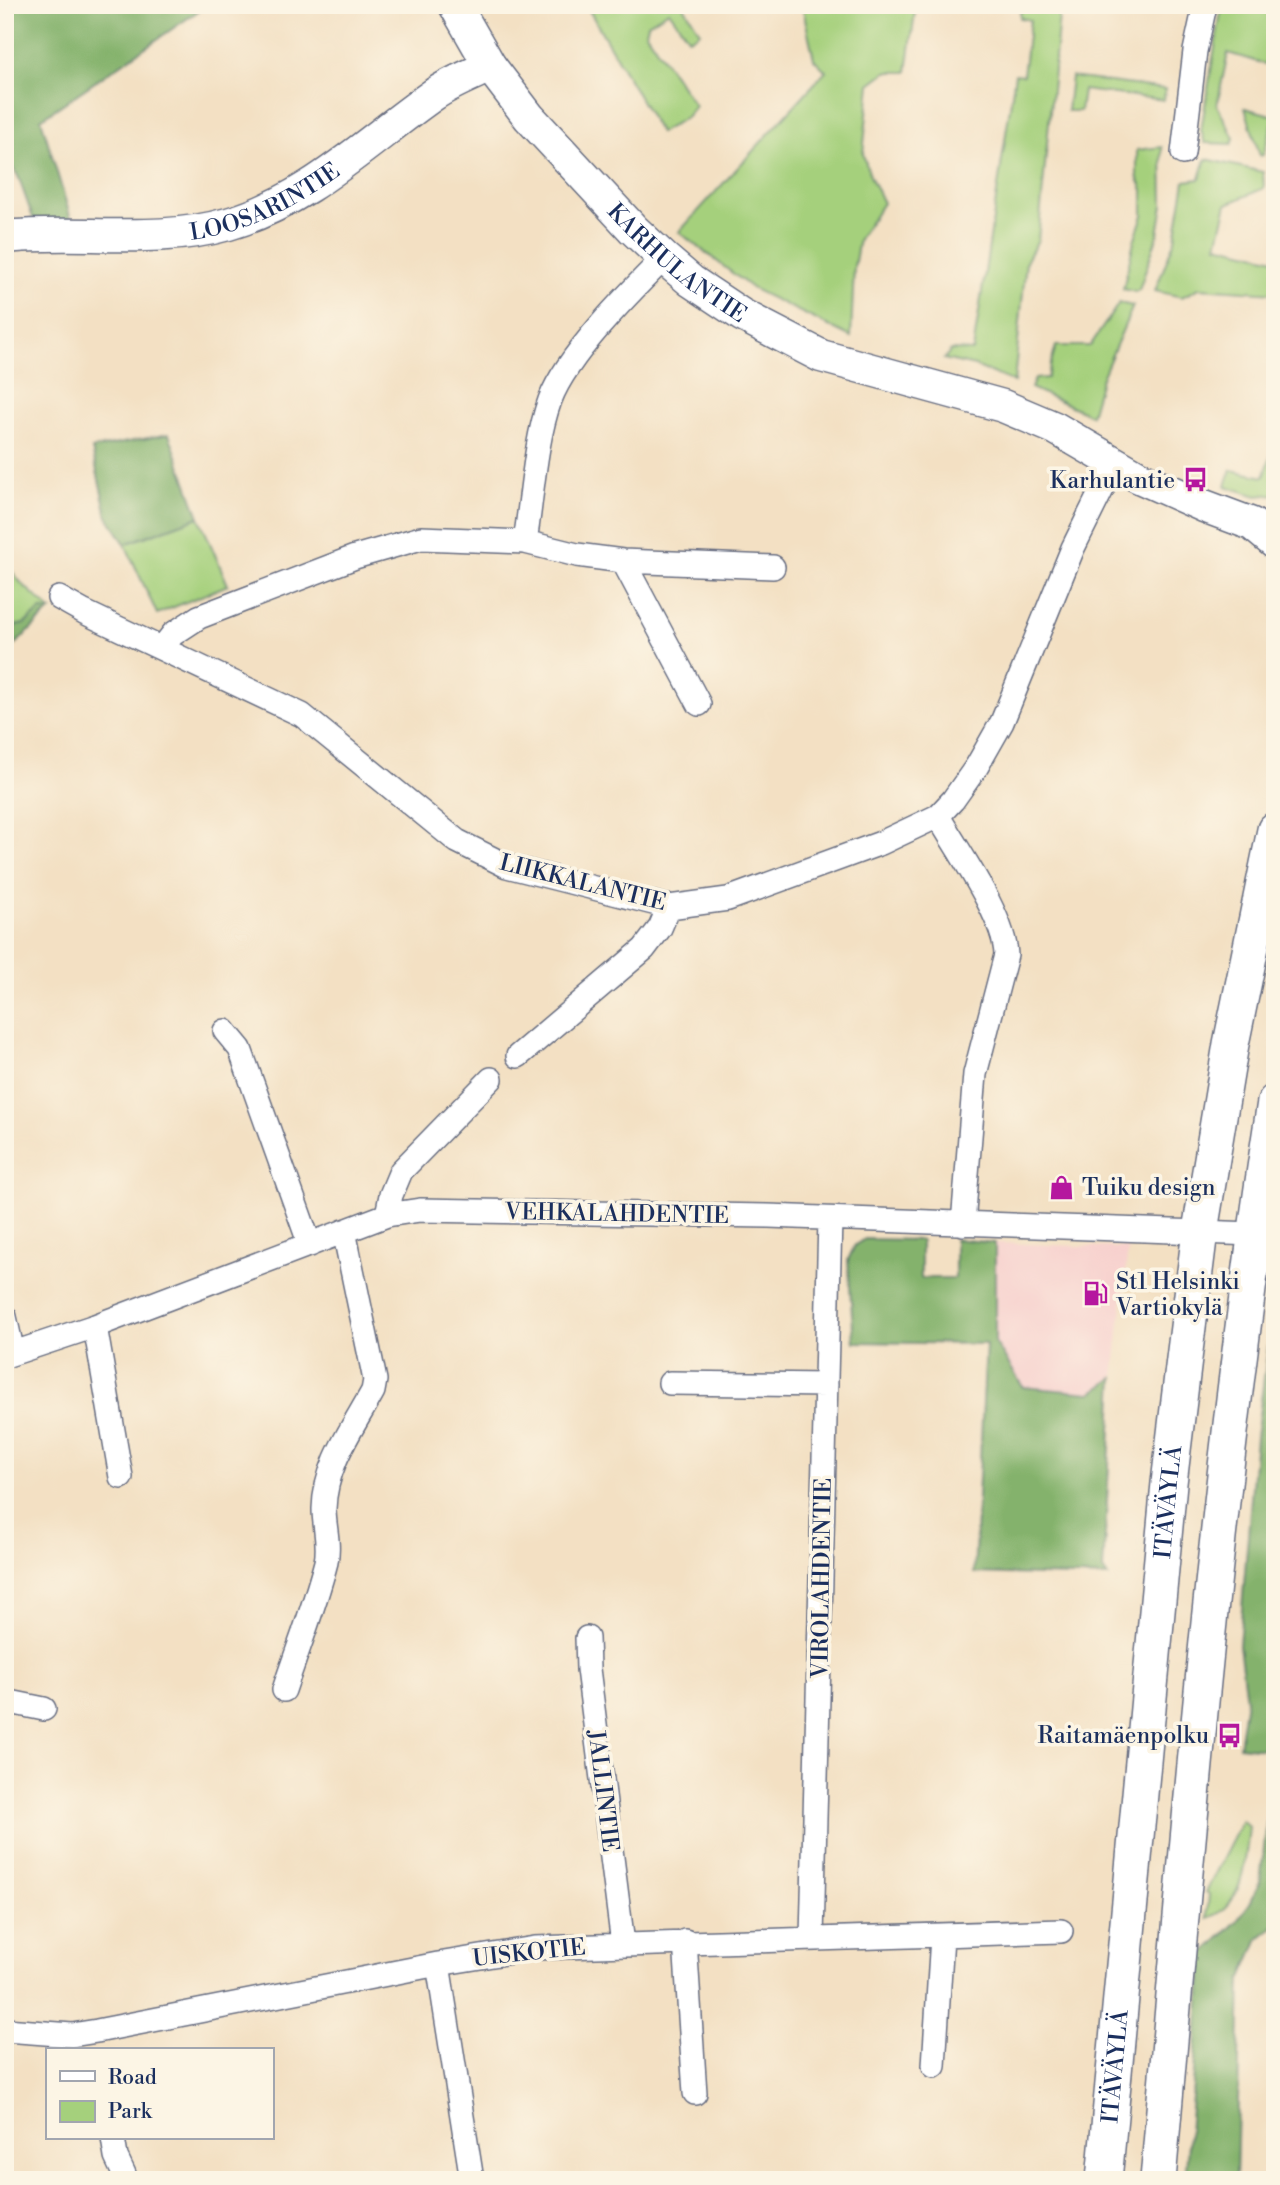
<svg xmlns="http://www.w3.org/2000/svg" width="1280" height="2185" viewBox="0 0 1280 2185" font-family="'Libre Bodoni',serif">
	<rect width="100%" height="100%" fill="#fcf5e5"/>
	<filter id="ink" filterUnits="userSpaceOnUse"><feTurbulence type="fractalNoise" baseFrequency=".0143" numOctaves="2"/><feDisplacementMap in="SourceGraphic" scale="14" xChannelSelector="R" yChannelSelector="G"/><feConvolveMatrix kernelMatrix="1 2 1 2 8 2 1 2 1" color-interpolation-filters="sRGB"/></filter>
	<filter id="wash" filterUnits="userSpaceOnUse"><feTurbulence type="fractalNoise" baseFrequency=".00686" numOctaves="4" result="noise"/><feDisplacementMap in="SourceGraphic" scale="28" xChannelSelector="R" yChannelSelector="G"/><feGaussianBlur stdDeviation="1.57" result="paint"/><feColorMatrix in="noise" values="0 0 0 0 0 0 0 0 0 0 0 0 0 0 0 0 0 1.4 0 .05"/><feComposite in="paint" operator="in"/></filter>
	<g filter="url(#wash)">
		<rect width="100%" height="100%" fill="#f3e0c3"/>
		<path fill="#f7d0cd" d="M 995,1243 L 1128,1248 L 1114,1378 L 1091,1393 L 1023,1388 L 995,1343 Z"/>
		<path fill="#a5d07c" stroke="#60806d" stroke-width="2" d="M 586,5 L 683,5 L 700,32 L 689,39 L 669,11 L 648,24 L 646,33 L 695,106 L 686,117 L 660,133 Z
			M 802,5 L 916,5 L 907,72 L 886,72 L 870,84 L 863,154 L 870,176 L 883,203 L 859,239 L 854,267 L 851,337 L 753,289 L 679,232 L 826,71 L 814,59 Z
			M 1021,5 L 1060,5 L 1038,240 L 1026,262 L 1014,382 L 975,366 L 944,359 L 951,350 L 973,351 L 1015,74 L 1023,75 L 1030,20 L 1020,18 Z
			M 1224,5 L 1275,5 L 1275,67 L 1228,53 L 1217,105 L 1234,138 L 1232,144 L 1205,143 L 1201,130 L 1220,17 Z
			M 1071,77 L 1165,89 L 1164,100 L 1083,90 L 1080,111 L 1067,111 Z
			M 1245,108 L 1275,116 L 1263,155 L 1260,156 Z
			M 1162,147 L 1163,205 L 1158,234 L 1139,290 L 1135,292 L 1123,289 L 1134,241 L 1143,215 L 1143,190 L 1137,176 L 1137,150 Z
			M 1206,159 L 1263,172 L 1264,188 L 1227,204 L 1217,245 L 1275,259 L 1275,293 L 1199,288 L 1182,297 L 1155,291 L 1175,239 L 1185,181 L 1200,179 Z
			M 1119,303 L 1133,306 L 1101,380 L 1091,415 L 1031,388 L 1035,379 L 1047,378 L 1056,346 L 1090,346 Z
			M 1275,444 L 1275,494 L 1257,496 L 1226,486 L 1231,470 L 1264,477 Z
			M 199,517 L 228,585 L 157,614 L 125,544 Z
			M 5,563 L 22,584 L 51,610 L 5,654 Z
			M 1242,1821 L 1249,1827 C 1245,1858 1245,1908 1207,1918 L 1209,1894 L 1206,1892 Z"/>
		<path fill="#84b26c" stroke="#507065" stroke-width="2" d="M 5,5 L 207,5 L 41,119 L 71,219 L 34,221 L 18,176 L 5,156 Z
			M 169,434 L 199,517 L 125,544 L 107,515 L 92,449 Z
			M 41,610 L 51,610 L 5,654 L 5,628 L 24,624 Z
			M 865,1239 L 921,1240 L 921,1278 L 955,1278 L 955,1239 L 995,1243 L 995,1342 L 1023,1387 L 1091,1393 L 1114,1378 L 1103,1570 L 1108,1577 L 974,1573 L 986,1344 L 854,1342 L 848,1260 L 855,1245 Z
			M 1275,1296 L 1275,1750 L 1239,1746 L 1246,1700 L 1239,1645 L 1256,1437 Z
			M 1275,1788 L 1275,1925 L 1259,1938 L 1241,1980 L 1236,2180 L 1185,2180 L 1204,1953 L 1236,1922 L 1250,1903 L 1260,1882 L 1270,1796 Z"/>
	</g>
	<g filter="url(#ink)">
		<g fill="none" stroke-linecap="round" stroke-linejoin="round">
			<defs>
				<path id="street" d="M 1183,153 L 1195,51 L 1205,5
					M 525,542 C 532,498 535,441 550,400 C 567,355 629,293 664,258
					M 623,561 L 699,704
					M 59,598 L 84,612 L 302,715 L 457,841 L 507,866 L 669,907 L 728,899 L 881,843 L 938,816 L 953,800 L 977,766 L 1002,722 L 1073,548 L 1115,463
					M 162,648 L 173,634 L 199,617 L 355,557 L 421,538 L 525,542 L 577,555 L 623,561 L 773,567
					M 938,816 C 958,851 1005,917 1006,955 L 975,1074 L 963,1224
					M 225,1031 L 240,1049 L 310,1245
					M 518,1056 L 644,949 L 660,928 L 669,907
					M 387,1215 L 391,1195 L 401,1171 L 491,1079
					M 5,1317 L 13,1353
					M 95,1326 L 121,1477
					M 5,1356 L 95,1326 L 387,1215 L 420,1210 L 768,1216 L 1254,1234
					M 670,1383 L 826,1385
					M 587,1638 L 588,1669 L 623,1944
					M 284,1690 C 298,1648 315,1605 326,1562 C 330,1543 324,1527 324,1509 C 325,1464 353,1428 373,1391 L 375,1380 L 344,1231
					M 5,1701 L 44,1709
					M 812,1938 L 830,1219
					M 685,1941 L 695,2093
					M 438,1964 L 472,2180
					M 5,2030 L 72,2035 L 97,2031 L 438,1964 L 535,1948 L 1061,1931
					M 934,2066 L 942,1936
					M 113,2138 L 116,2157 L 124,2174"/>
				<g id="secondary">
					<path id="s1" d="M 455,5 L 490,66 L 529,117 L 633,229 L 664,258 L 691,281 L 742,315 L 821,356 L 1003,406 L 1055,428 L 1139,477 L 1204,506 L 1252,524 L 1275,543"/>
					<path id="s2" d="M 5,237 C 79,229 155,245 228,224 C 308,201 366,142 433,95 C 450,83 471,75 490,66"/>
				</g>
				<g id="primary">
					<path id="s3" d="M 1104,2180 L 1169,1483 L 1184,1359 L 1200,1231 L 1231,1044 L 1275,830"/>
					<path d="M 1158,2180 C 1189,1820 1219,1460 1275,1102"/>
				</g>
			</defs>
			<use href="#street" stroke="#676d81" stroke-width="26"/>
			<use href="#secondary" stroke="#676d81" stroke-width="35"/>
			<use href="#primary" stroke="#676d81" stroke-width="38"/>
			<use href="#street" stroke="#fff" stroke-width="23"/>
			<use href="#secondary" stroke="#fff" stroke-width="32"/>
			<use href="#primary" stroke="#fff" stroke-width="35"/>
		</g>
	</g>
	<defs>
		<symbol id="bus-bare" viewBox="-9 -9 18 18"><path d="M-5-6H5V4H4V6H2V4H-2V6H-4V4H-5ZM-3.5-4V0h7V-4ZM-3.5 1.2v1.5H-2V1.2ZM2 1.2v1.5H3.5V1.2Z" fill="#b5179e" stroke="#fcf5e5" stroke-width="2.5" paint-order="stroke"/></symbol>
		<symbol id="shop-bare" viewBox="-9 -9 18 18"><path d="M-5-2.5h2.3a2.7 3.5 0 0 1 5.4 0H5L5.5 6h-11ZM-1.5-2.5h3a1.5 2.3 0 0 0-3 0Z" fill="#b5179e" stroke="#fcf5e5" stroke-width="2.5" paint-order="stroke"/></symbol>
		<symbol id="fuel-bare" viewBox="-9 -9 18 18"><path d="M-5.5-6h7V0h2V4h1.3V-2.5L3-4.5l.8-.8L6-3V5H2.5V1h-1V6h-7ZM-4.2-4.7v3.2H.2V-4.7Z" fill="#b5179e" stroke="#fcf5e5" stroke-width="2.5" paint-order="stroke"/></symbol>
	</defs>
	<g fill-rule="evenodd">
		<use href="#bus-bare" x="1178" y="462" width="35" height="35"/>
		<use href="#shop-bare" x="1044" y="1170" width="35" height="35"/>
		<use href="#fuel-bare" x="1078" y="1276" width="35" height="35"/>
		<use href="#bus-bare" x="1212" y="1718" width="35" height="35"/>
	</g>
	<g text-anchor="middle" stroke-width="7" stroke-linejoin="round" paint-order="stroke">
		<g font-size="23" fill="#1b2f5e" stroke="#fcf5e5">
			<text dy="8" stroke="none"><textPath href="#s2" startOffset="266">LOOSARINTIE</textPath></text>
			<text dy="8" stroke="none"><textPath href="#s1" startOffset="343">KARHULANTIE</textPath></text>
			<text transform="translate(583 882) rotate(14)" y="8">LIIKKALANTIE</text>
			<text transform="translate(617 1213) rotate(1)" y="8">VEHKALAHDENTIE</text>
			<text dy="8" stroke="none"><textPath href="#s3" startOffset="681">ITÄVÄYLÄ</textPath></text>
			<text transform="translate(821 1578) rotate(-89)" y="8">VIROLAHDENTIE</text>
			<text transform="translate(604 1791) rotate(83)" y="8">JALLINTIE</text>
			<text transform="translate(529 1952) rotate(-6)" y="8">UISKOTIE</text>
			<text dy="8" stroke="none"><textPath href="#s3" startOffset="114">ITÄVÄYLÄ</textPath></text>
		</g>
		<g font-size="23" fill="#1b2f5e" stroke="#fcf5e5" text-anchor="end">
			<text x="1175" y="488">Karhulantie</text>
			<text x="1082" y="1195" text-anchor="start">Tuiku design</text>
			<text x="1116" y="1289" text-anchor="start">St1 Helsinki<tspan x="1116" dy="26">Vartiokylä</tspan></text>
			<text x="1209" y="1743">Raitamäenpolku</text>
		</g>
	</g>
	<rect width="1280" height="2185" fill="none" stroke="#fcf5e5" stroke-width="28"/>
	<rect x="46" y="2048" width="228" height="91" fill="#fcf5e5" stroke="#a2a6af" stroke-width="2"/>
	<rect x="60" y="2071" width="35" height="10" fill="#ffffff" stroke="#a2a6af" stroke-width="2"/>
	<text x="108" y="2084" font-size="21" fill="#1b2f5e">Road</text>
	<rect x="60" y="2101" width="35" height="21" fill="#a5d07c" stroke="#a2a6af" stroke-width="2"/>
	<text x="108" y="2118" font-size="21" fill="#1b2f5e">Park</text>
</svg>
